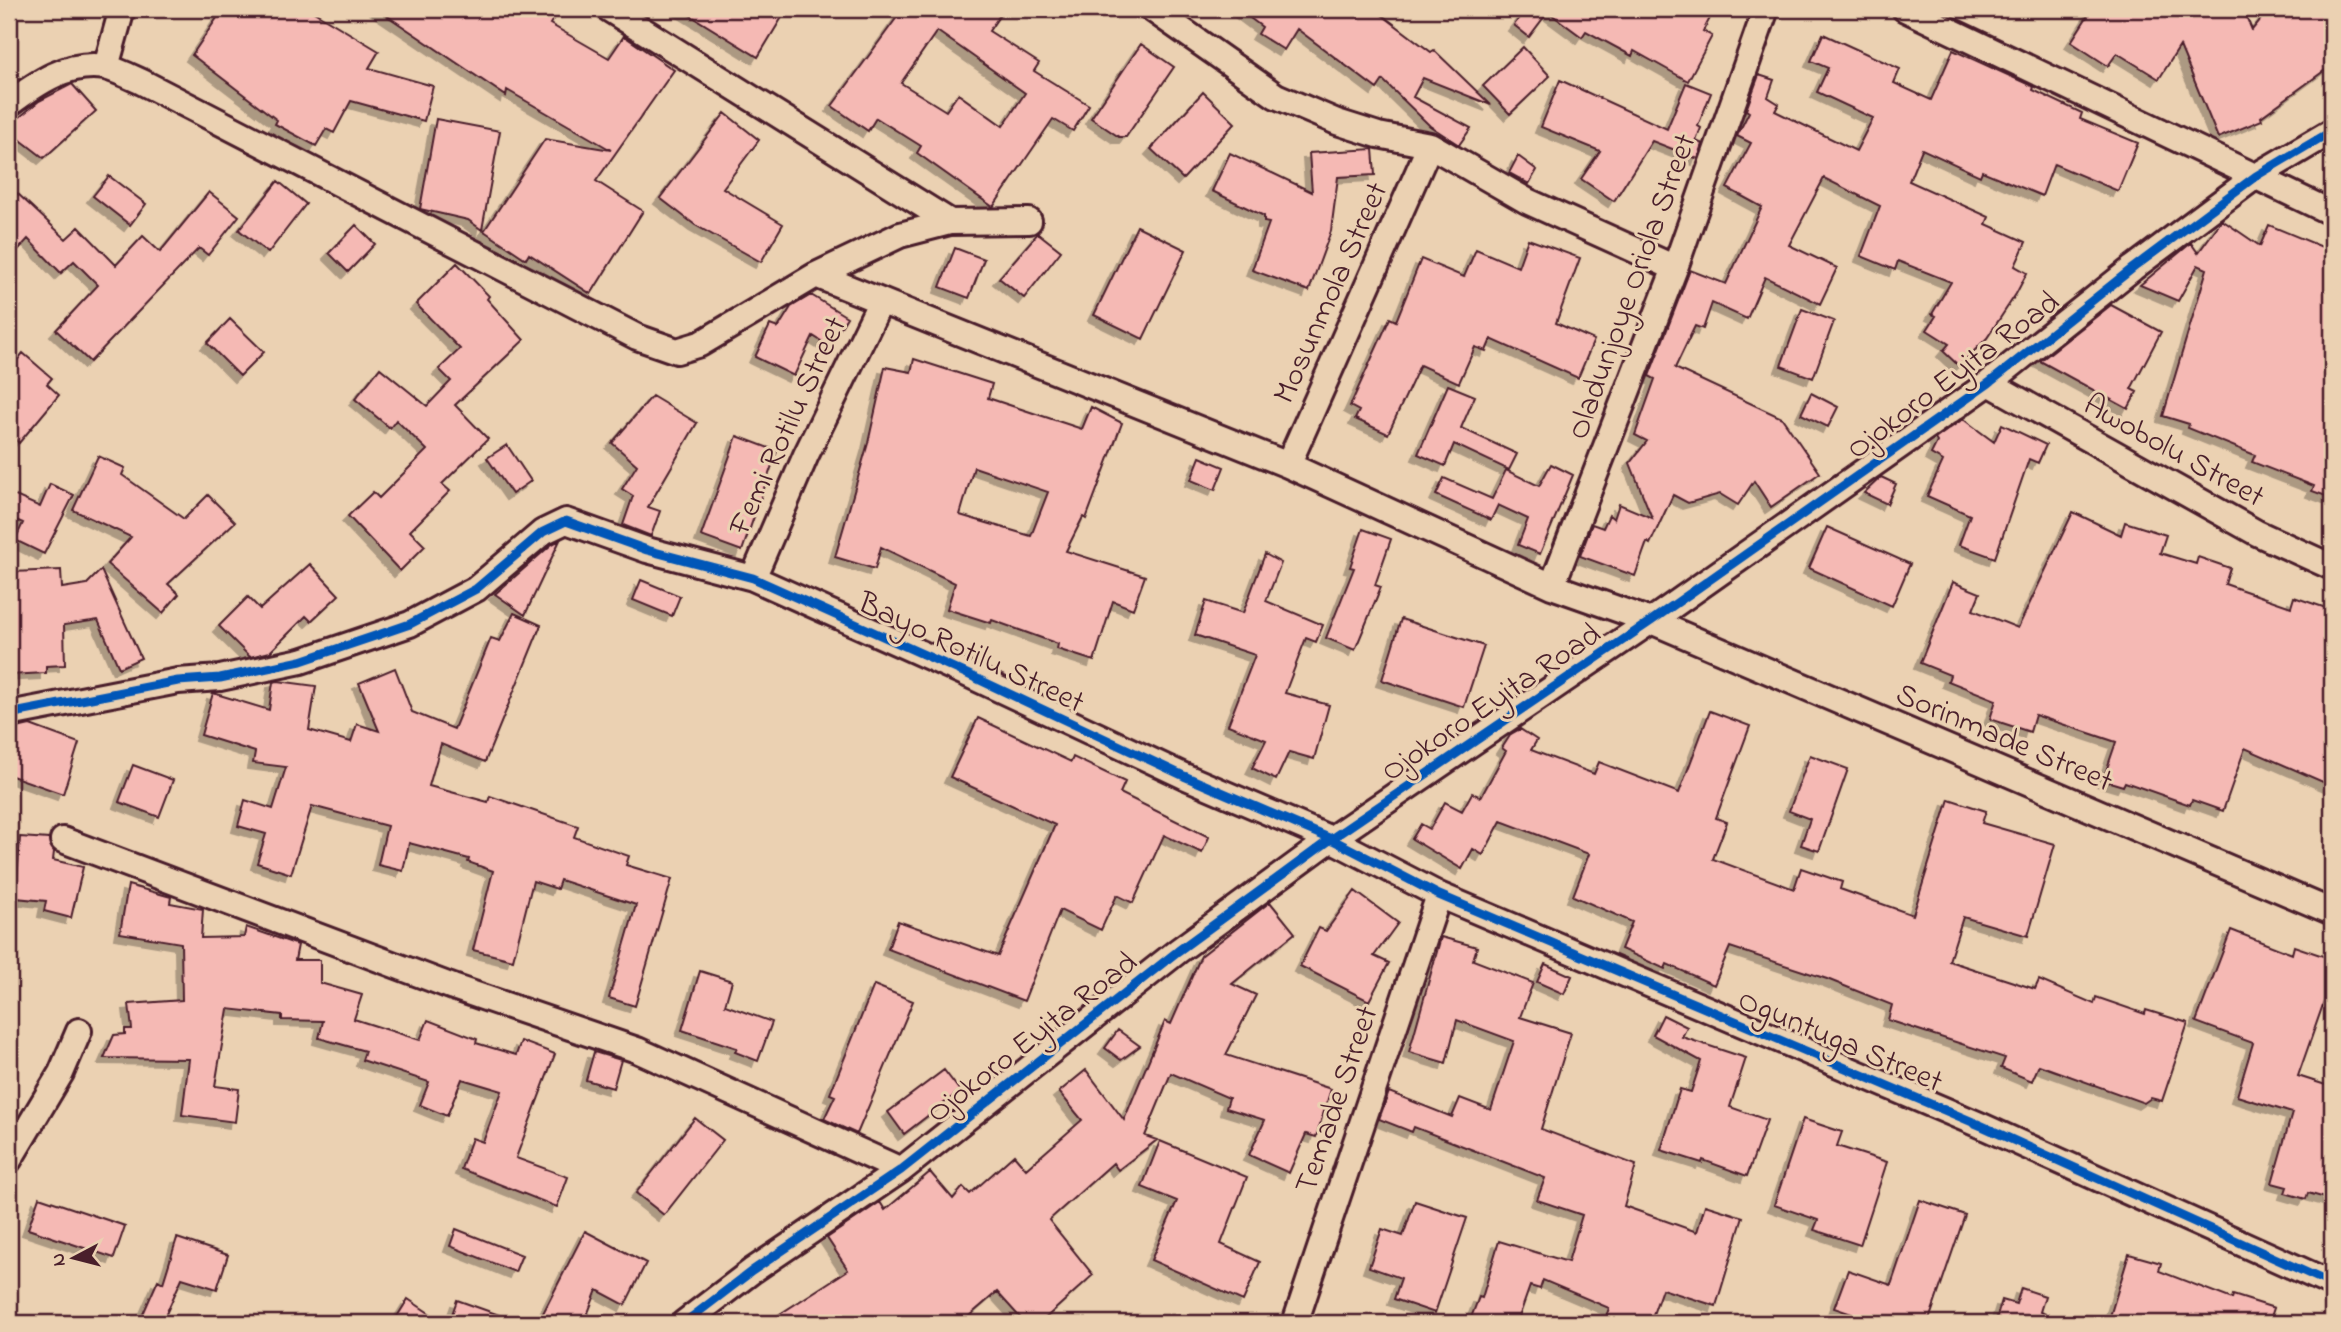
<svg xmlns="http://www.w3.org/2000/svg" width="2341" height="1332" viewBox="0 0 2341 1332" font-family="'Indie Flower',sans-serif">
	<defs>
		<filter id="shadow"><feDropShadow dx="-6" dy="6" stdDeviation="0" flood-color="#0004"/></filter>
	</defs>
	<rect width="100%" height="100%" fill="#ebd1b2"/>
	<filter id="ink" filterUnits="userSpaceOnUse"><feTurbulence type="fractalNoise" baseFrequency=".0143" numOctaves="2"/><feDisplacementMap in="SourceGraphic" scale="14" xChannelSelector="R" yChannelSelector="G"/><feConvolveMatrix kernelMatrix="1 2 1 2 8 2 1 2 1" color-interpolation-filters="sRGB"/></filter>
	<g filter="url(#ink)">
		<path fill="#f5b9b4" stroke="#4a1f2b" stroke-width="2" fill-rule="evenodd" filter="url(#shadow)" d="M 223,9 L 309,9 L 379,51 L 369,68 L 433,86 L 424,121 L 351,101 L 334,133 L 326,129 L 316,146 L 275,124 L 277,120 L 192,55 Z
			M 377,9 L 560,9 L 550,24 L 609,58 L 624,36 L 674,70 L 596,181 L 643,211 L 591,294 L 529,254 L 526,259 L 484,231 L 545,139 L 611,150 L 507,90 L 506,96 Z
			M 680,9 L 787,9 L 758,57 Z
			M 903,9 L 1004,9 L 989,31 L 1039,63 L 1034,71 L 1089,105 L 1073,131 L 1053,119 L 993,207 L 917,153 L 921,146 L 876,118 L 868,131 L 832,106 ZM 937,31 L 1025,93 L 1003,126 L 958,94 L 946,111 L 901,83 Z
			M 1238,9 L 1374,9 L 1431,52 L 1434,50 L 1491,105 L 1423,78 L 1413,97 L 1471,128 L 1459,145 L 1430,126 L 1383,80 L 1377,89 L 1297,29 L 1284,50 L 1258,34 L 1262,27 Z
			M 1526,9 L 1715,9 L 1703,31 L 1712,36 L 1688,81 L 1634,51 L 1632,56 L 1586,31 L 1582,37 L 1548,12 L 1529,37 L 1514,25 Z
			M 2092,9 L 2243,9 L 2252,30 L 2269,9 L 2332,9 L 2332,65 L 2261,117 L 2262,120 L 2218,138 L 2180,46 L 2159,79 L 2117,53 L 2108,66 L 2071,42 Z
			M 1823,34 L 1900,69 L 1894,83 L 1931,100 L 1953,50 L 2034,87 L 2033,90 L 2082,113 L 2080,119 L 2138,143 L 2118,191 L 2054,164 L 2042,196 L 1982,171 L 1980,176 L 1922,149 L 1909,181 L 1989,217 L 1986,224 L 2026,242 L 2015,266 L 2027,273 L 2016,294 L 1987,338 L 1959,366 L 1943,351 L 1949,344 L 1927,330 L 1936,316 L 1932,314 L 1951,282 L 1898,261 L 1895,270 L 1861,256 L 1880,206 L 1824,178 L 1789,245 L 1837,268 L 1820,304 L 1765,277 L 1747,319 L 1712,303 L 1703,329 L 1695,326 L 1675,368 L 1782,418 L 1820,473 L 1771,507 L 1754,481 L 1738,505 L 1720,494 L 1688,503 L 1673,495 L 1650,544 L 1647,542 L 1635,576 L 1580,556 L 1592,524 L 1603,528 L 1609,515 L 1614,519 L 1619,504 L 1652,518 L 1630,463 L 1647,441 L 1635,435 L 1655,379 L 1649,376 L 1690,270 L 1726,284 L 1762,207 L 1727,188 L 1751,143 L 1737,136 L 1749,112 L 1746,110 L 1759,75 L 1774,80 L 1768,97 L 1779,104 L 1775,111 L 1856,151 L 1873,118 L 1817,92 L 1828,68 L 1811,61 Z
			M 1141,44 L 1174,67 L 1126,137 L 1119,137 L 1091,118 Z
			M 1523,47 L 1550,76 L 1510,114 L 1483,86 Z
			M 1560,80 L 1667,129 L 1686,83 L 1711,93 L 1698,126 L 1701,128 L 1696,141 L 1703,144 L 1698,159 L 1652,141 L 1614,201 L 1581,179 L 1600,151 L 1541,127 Z
			M 72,84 L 96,111 L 44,158 L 9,131 L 9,126 L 39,101 Z
			M 1203,92 L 1235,123 L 1183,179 L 1151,149 Z
			M 725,113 L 759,140 L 723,188 L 783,224 L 761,262 L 695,225 L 660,198 Z
			M 436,119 L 500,131 L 482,230 L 468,220 L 420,209 Z
			M 1373,149 L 1375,175 L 1338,177 L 1331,231 L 1309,291 L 1252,270 L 1269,223 L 1264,222 L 1264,216 L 1212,191 L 1230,153 L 1312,192 L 1309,153 Z
			M 1518,156 L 1537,170 L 1529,184 L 1509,173 Z
			M 109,176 L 146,204 L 130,225 L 93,196 Z
			M 278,181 L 306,204 L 268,253 L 239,230 Z
			M 209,192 L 239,216 L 208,255 L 199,248 L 90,362 L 56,330 L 98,285 L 74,261 L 61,273 L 28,239 L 9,260 L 9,202 L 17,193 L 66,239 L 79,227 L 116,265 L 143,236 L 160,252 Z
			M 2222,220 L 2260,246 L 2269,225 L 2332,251 L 2332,498 L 2312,491 L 2314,486 L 2252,462 L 2255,455 L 2188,428 L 2189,424 L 2163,416 L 2207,269 L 2198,265 L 2178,301 L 2140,285 L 2191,243 L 2198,253 Z
			M 356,225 L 375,244 L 348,272 L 329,253 Z
			M 1137,226 L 1186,250 L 1143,339 L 1094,315 Z
			M 1038,233 L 1061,251 L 1024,298 L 999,278 Z
			M 1528,239 L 1580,258 L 1556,323 L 1594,340 L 1578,378 L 1491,339 L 1486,351 L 1475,347 L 1459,383 L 1420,365 L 1388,434 L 1355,419 L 1359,411 L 1350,406 L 1390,318 L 1396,321 L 1421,259 L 1464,277 L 1476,249 L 1518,267 Z
			M 955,248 L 984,259 L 969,298 L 940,287 Z
			M 457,263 L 489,296 L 487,299 L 524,340 L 455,405 L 488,439 L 442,484 L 450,491 L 410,531 L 425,546 L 400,571 L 348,516 L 373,492 L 379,498 L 427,450 L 396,420 L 390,428 L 355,399 L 380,368 L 427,406 L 451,381 L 439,369 L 460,349 L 416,304 Z
			M 811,295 L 847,317 L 829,346 L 813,336 L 794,376 L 755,357 L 770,325 L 778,328 L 791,307 Z
			M 2111,305 L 2161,332 L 2131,389 L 2137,392 L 2128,409 L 2040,361 Z
			M 1802,309 L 1834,321 L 1813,378 L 1781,366 Z
			M 230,319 L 264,352 L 240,376 L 207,343 Z
			M 23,353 L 52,378 L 47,384 L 59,395 L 19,443 L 9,434 L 9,370 Z
			M 914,359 L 992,384 L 988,398 L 1082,429 L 1091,407 L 1122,423 L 1086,519 L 1083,517 L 1066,551 L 1145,576 L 1133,609 L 1113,601 L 1094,661 L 1057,649 L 1058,644 L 992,620 L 991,623 L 947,609 L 955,583 L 881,547 L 875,569 L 835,557 L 868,443 L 885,367 L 911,372 ZM 974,467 L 1048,492 L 1031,536 L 960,515 Z
			M 1448,385 L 1475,396 L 1461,428 L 1517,454 L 1509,470 L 1454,444 L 1445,466 L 1418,454 Z
			M 1811,393 L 1838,407 L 1828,427 L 1801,414 Z
			M 652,396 L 697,423 L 648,507 L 660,511 L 651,536 L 623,525 L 633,496 L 622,489 L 637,465 L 612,443 Z
			M 1963,419 L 1994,442 L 2002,424 L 2046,445 L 2038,463 L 2029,459 L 1995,558 L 1959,545 L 1970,515 L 1927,496 L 1943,461 L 1931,454 L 1937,442 L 1935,439 Z
			M 737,436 L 777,451 L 742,551 L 701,536 Z
			M 507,445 L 531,481 L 512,494 L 487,458 Z
			M 98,456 L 125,468 L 122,475 L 184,519 L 208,495 L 235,522 L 168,584 L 179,594 L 163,613 L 107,564 L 131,537 L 73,510 Z
			M 1200,457 L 1224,467 L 1215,490 L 1191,480 Z
			M 1551,464 L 1573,475 L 1540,554 L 1518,545 L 1528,519 L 1498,505 L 1491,520 L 1436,495 L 1444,478 L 1492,499 L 1506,470 L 1539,486 Z
			M 1881,477 L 1896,484 L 1887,504 L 1864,493 Z
			M 50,484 L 74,495 L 44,554 L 15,540 L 23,523 L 9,517 L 9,493 L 40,507 Z
			M 2073,512 L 2121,535 L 2125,522 L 2166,535 L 2160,553 L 2196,564 L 2198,557 L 2230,568 L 2225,584 L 2291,607 L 2294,597 L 2332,610 L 2332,786 L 2245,748 L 2223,811 L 2192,800 L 2190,805 L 2125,782 L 2123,786 L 2103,780 L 2116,742 L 2035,715 L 2030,732 L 1990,719 L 1996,700 L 1948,681 L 1950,675 L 1920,663 L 1953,582 L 1980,593 L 1973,610 L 2018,628 Z
			M 1827,527 L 1910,564 L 1892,606 L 1809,568 Z
			M 1363,529 L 1391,539 L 1375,585 L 1381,587 L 1355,650 L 1326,638 L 1354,568 L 1350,567 Z
			M 560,540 L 525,615 L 495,594 L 551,545 Z
			M 1265,554 L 1281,563 L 1266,601 L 1323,625 L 1316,642 L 1306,638 L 1285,693 L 1329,705 L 1314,759 L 1289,752 L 1276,780 L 1252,768 L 1266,740 L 1228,725 L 1255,655 L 1195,635 L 1206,601 L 1243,613 Z
			M 310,564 L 339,595 L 311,621 L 306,616 L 270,652 L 250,657 L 219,626 L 248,597 L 260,609 Z
			M 61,570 L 62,588 L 87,584 L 101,570 L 141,658 L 119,668 L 98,620 L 64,625 L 65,665 L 46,666 L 46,673 L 9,675 L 12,572 Z
			M 641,580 L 680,596 L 672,616 L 633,600 Z
			M 514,613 L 541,625 L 485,762 L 441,744 L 429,786 L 488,802 L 490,796 L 578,826 L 574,837 L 629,856 L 626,865 L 672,879 L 635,1006 L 609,998 L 636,905 L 560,880 L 557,889 L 533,881 L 513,960 L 473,950 L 493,871 L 468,862 L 469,859 L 409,843 L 403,871 L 378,865 L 387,826 L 312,806 L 291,874 L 257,863 L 266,834 L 238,826 L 245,800 L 273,809 L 286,767 L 253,763 L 255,752 L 201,735 L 213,693 L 269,710 L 273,682 L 278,681 L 316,686 L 309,730 L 351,742 L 357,724 L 379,731 L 359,683 L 395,668 L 412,712 L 454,729 L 491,638 L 500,641 Z
			M 1401,619 L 1484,646 L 1464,707 L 1382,680 Z
			M 1710,711 L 1750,726 L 1716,818 L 1727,822 L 1713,859 L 1794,889 L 1801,868 L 1842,882 L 1840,889 L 1913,915 L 1949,799 L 1986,811 L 1982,823 L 2055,844 L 2028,936 L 1963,917 L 1949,961 L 2035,989 L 2039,980 L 2094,1004 L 2096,997 L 2145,1014 L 2146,1010 L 2188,1023 L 2162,1101 L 2151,1098 L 2144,1103 L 2039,1065 L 2032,1081 L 2001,1068 L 2005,1058 L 1888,1020 L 1892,1005 L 1827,979 L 1730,947 L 1714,985 L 1667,964 L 1665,969 L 1621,949 L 1632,922 L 1573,896 L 1589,854 L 1501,821 L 1483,855 L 1473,849 L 1462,869 L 1412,839 L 1421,824 L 1430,829 L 1445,802 L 1462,811 L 1472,793 L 1481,797 L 1506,751 L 1502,748 L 1511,734 L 1520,729 L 1537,740 L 1531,750 L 1594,774 L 1599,762 L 1679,793 Z
			M 978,718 L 1071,762 L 1073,757 L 1125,782 L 1120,793 L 1209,837 L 1202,853 L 1164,835 L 1133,903 L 1117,895 L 1101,930 L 1060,910 L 1024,1001 L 888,949 L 898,921 L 998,956 L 1055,825 L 950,777 Z
			M 30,725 L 79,743 L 63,794 L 9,775 L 9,759 L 17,728 Z
			M 1810,755 L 1848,769 L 1819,851 L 1801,845 L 1810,819 L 1789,811 Z
			M 133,765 L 173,780 L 159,817 L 119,802 Z
			M 20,837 L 49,839 L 54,852 L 53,860 L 83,867 L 71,918 L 44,911 L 46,901 L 16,898 Z
			M 128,885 L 171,897 L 170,903 L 203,909 L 201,938 L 244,937 L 246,927 L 298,945 L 295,960 L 320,960 L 320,983 L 362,995 L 354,1019 L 420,1040 L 428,1020 L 477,1039 L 476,1043 L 516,1055 L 521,1041 L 555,1054 L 516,1158 L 568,1177 L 557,1207 L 461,1169 L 472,1138 L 483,1142 L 502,1091 L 462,1079 L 447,1116 L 420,1105 L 429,1082 L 362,1060 L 365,1051 L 319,1038 L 323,1021 L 282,1020 L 282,1015 L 228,1009 L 215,1086 L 239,1089 L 235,1122 L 182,1115 L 189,1059 L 104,1058 L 114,1035 L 125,1034 L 125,1029 L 132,1029 L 129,1004 L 182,1000 L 181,943 L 120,933 Z
			M 1355,891 L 1398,923 L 1374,956 L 1389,963 L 1369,1001 L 1300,966 L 1319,928 L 1326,931 Z
			M 1270,902 L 1295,933 L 1232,984 L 1256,995 L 1226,1055 L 1331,1089 L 1316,1137 L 1306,1134 L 1289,1173 L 1249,1155 L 1265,1120 L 1226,1108 L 1229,1098 L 1171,1073 L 1145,1136 L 1157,1140 L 1118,1170 L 1113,1163 L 1049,1220 L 1093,1275 L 1040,1323 L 1025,1323 L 997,1292 L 961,1323 L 766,1323 L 848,1270 L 827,1238 L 880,1202 L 885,1210 L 930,1172 L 953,1199 L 963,1187 L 970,1194 L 1014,1155 L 1026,1169 L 1082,1120 L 1059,1092 L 1086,1070 L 1124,1120 L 1165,1021 L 1171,1024 L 1201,956 Z
			M 2231,930 L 2292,954 L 2294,946 L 2332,959 L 2332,979 L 2298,1076 L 2332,1087 L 2332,1200 L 2308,1193 L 2306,1199 L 2285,1193 L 2287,1187 L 2272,1183 L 2292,1113 L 2237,1096 L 2253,1043 L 2196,1022 Z
			M 1441,937 L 1477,947 L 1473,960 L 1533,983 L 1520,1017 L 1571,1033 L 1541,1129 L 1636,1165 L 1624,1206 L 1697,1232 L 1705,1205 L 1743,1217 L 1716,1306 L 1662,1289 L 1650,1323 L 1604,1323 L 1609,1308 L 1543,1280 L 1540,1289 L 1530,1286 L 1517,1323 L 1469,1323 L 1479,1297 L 1482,1298 L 1499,1241 L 1568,1262 L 1582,1215 L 1537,1200 L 1545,1178 L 1414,1127 L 1412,1132 L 1379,1119 L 1389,1092 L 1452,1117 L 1460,1098 L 1491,1110 L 1514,1041 L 1457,1020 L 1446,1063 L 1409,1052 Z
			M 1545,964 L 1572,976 L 1564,994 L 1537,982 Z
			M 700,971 L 732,981 L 725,1005 L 772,1022 L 758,1061 L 735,1052 L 737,1048 L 682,1030 Z
			M 874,985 L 913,1001 L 857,1134 L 824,1119 L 835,1096 L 830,1094 Z
			M 1663,1015 L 1687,1027 L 1682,1037 L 1746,1058 L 1730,1107 L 1767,1120 L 1747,1176 L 1703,1160 L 1702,1163 L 1661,1150 L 1680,1089 L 1691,1092 L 1701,1061 L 1653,1035 Z
			M 1118,1030 L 1140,1046 L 1121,1060 L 1105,1048 Z
			M 594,1052 L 621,1060 L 613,1088 L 586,1080 Z
			M 944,1070 L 960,1091 L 904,1134 L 888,1112 Z
			M 695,1118 L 723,1140 L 664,1215 L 636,1193 Z
			M 1803,1119 L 1842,1132 L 1837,1146 L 1887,1162 L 1860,1245 L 1814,1230 L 1818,1220 L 1774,1205 Z
			M 1160,1141 L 1247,1177 L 1221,1244 L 1260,1262 L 1243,1301 L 1151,1260 L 1177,1201 L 1142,1187 Z
			M 39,1197 L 125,1226 L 114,1258 L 28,1229 Z
			M 1920,1200 L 1965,1215 L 1928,1323 L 1878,1323 L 1834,1308 L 1848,1270 L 1891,1285 Z
			M 1415,1201 L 1467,1218 L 1435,1313 L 1394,1299 L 1401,1278 L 1369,1267 L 1382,1229 L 1403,1236 Z
			M 456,1229 L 522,1255 L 515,1272 L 450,1246 Z
			M 585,1231 L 646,1263 L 625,1305 L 597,1290 L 584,1323 L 538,1323 Z
			M 177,1238 L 228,1255 L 217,1289 L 182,1278 L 162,1323 L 139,1323 L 158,1280 L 163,1283 Z
			M 2129,1254 L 2161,1263 L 2159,1271 L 2232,1299 L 2233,1295 L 2274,1308 L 2269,1323 L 2108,1323 Z
			M 2021,1288 L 2045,1296 L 2040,1312 L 2062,1320 L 2061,1323 L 1995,1323 L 2002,1300 L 2016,1304 Z
			M 408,1299 L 444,1323 L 393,1323 Z
			M 457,1300 L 516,1321 L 516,1323 L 449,1323 Z"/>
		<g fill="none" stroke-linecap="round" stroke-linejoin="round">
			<defs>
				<path id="minor" d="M 609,9 L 950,222
					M 1152,9 L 1276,96 L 1337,122 L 1378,135 L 1430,145 L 1527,201 L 1675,268
					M 1905,9 L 2332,213
					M 106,67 L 122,9
					M 9,104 C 37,83 68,61 105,67 C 117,70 131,77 142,82 L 637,337 L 677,351 L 700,344 L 816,275 L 900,235 L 950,222 L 1029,221
					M 816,275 L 1288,465 L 1552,586 L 1651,621 L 2332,912
					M 1989,383 L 2257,533 L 2332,567
					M 1288,465 L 1430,145
					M 753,578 L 806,455 L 881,301
					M 1552,586 L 1675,268 L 1766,9
					M 9,714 L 178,681 L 220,678 L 301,661 L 378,635 L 410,624 L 476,589 L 543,532 L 566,521 L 647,550 L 753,578 L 965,673 L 1184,776 L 1331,839 L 1439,895 L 1982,1126 L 2332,1284
					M 63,840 L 453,987 L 637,1050 L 901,1170
					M 9,1160 L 61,1073 L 79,1031
					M 684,1323 L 752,1271 L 901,1170 L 1178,951 L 1331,839 L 1651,621 L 1989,383 L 2133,268 L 2256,176 L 2332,131
					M 1295,1323 L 1439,895"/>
			</defs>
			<use href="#minor" stroke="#4a1f2b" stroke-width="30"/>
			<use href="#minor" stroke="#ebd1b2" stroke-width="24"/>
			<defs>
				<path id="cycleway" d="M 9,714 L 178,681 L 220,678 L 301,661 L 378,635 L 410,624 L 476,589 L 543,532 L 566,521 L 647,550 L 753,578 L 965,673 L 1184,776 L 1331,839 L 1439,895 L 1982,1126 L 2332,1284
					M 684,1323 L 752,1271 L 901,1170 L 1178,951 L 1331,839 L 1651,621 L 1989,383 L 2133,268 L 2256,176 L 2332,131"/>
			</defs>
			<use href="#cycleway" stroke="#ebd1b2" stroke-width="13"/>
			<use href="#cycleway" stroke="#0057b8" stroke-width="9"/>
		</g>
	</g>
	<g text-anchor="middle" stroke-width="6" stroke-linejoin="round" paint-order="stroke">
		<g font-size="32" fill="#4a1f2b" stroke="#ebd1b2">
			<text transform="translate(1630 286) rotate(-70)" y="11">Oladunjoye Oriola Street</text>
			<text transform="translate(1329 292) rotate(-66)" y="11">Mosunmola Street</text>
			<text transform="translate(1952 374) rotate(-37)" y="11">Ojokoro Eyita Road</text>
			<text transform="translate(786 425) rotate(-65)" y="11">Femi Rotilu Street</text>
			<text transform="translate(2175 449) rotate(29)" y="11">Awobolu Street</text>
			<text transform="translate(972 651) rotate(25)" y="11">Bayo Rotilu Street</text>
			<text transform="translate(1490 701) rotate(-34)" y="11">Ojokoro Eyita Road</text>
			<text transform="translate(2005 736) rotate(23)" y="11">Sorinmade Street</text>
			<text transform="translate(1031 1036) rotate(-38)" y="11">Ojokoro Eyita Road</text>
			<text transform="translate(1841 1039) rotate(23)" y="11">Oguntuga Street</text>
			<text transform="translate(1335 1099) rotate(-71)" y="11">Temade Street</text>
		</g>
	</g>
	<rect width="2341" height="1332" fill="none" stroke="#ebd1b2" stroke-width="35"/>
	<rect x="18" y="18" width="2306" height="1297" fill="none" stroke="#4a1f2b" stroke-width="2.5" filter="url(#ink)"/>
	<g transform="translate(74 1258) rotate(263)" stroke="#ebd1b2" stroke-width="5" paint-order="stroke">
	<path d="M0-5L12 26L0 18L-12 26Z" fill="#4a1f2b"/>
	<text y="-10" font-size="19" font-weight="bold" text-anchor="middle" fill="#4a1f2b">N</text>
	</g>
</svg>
